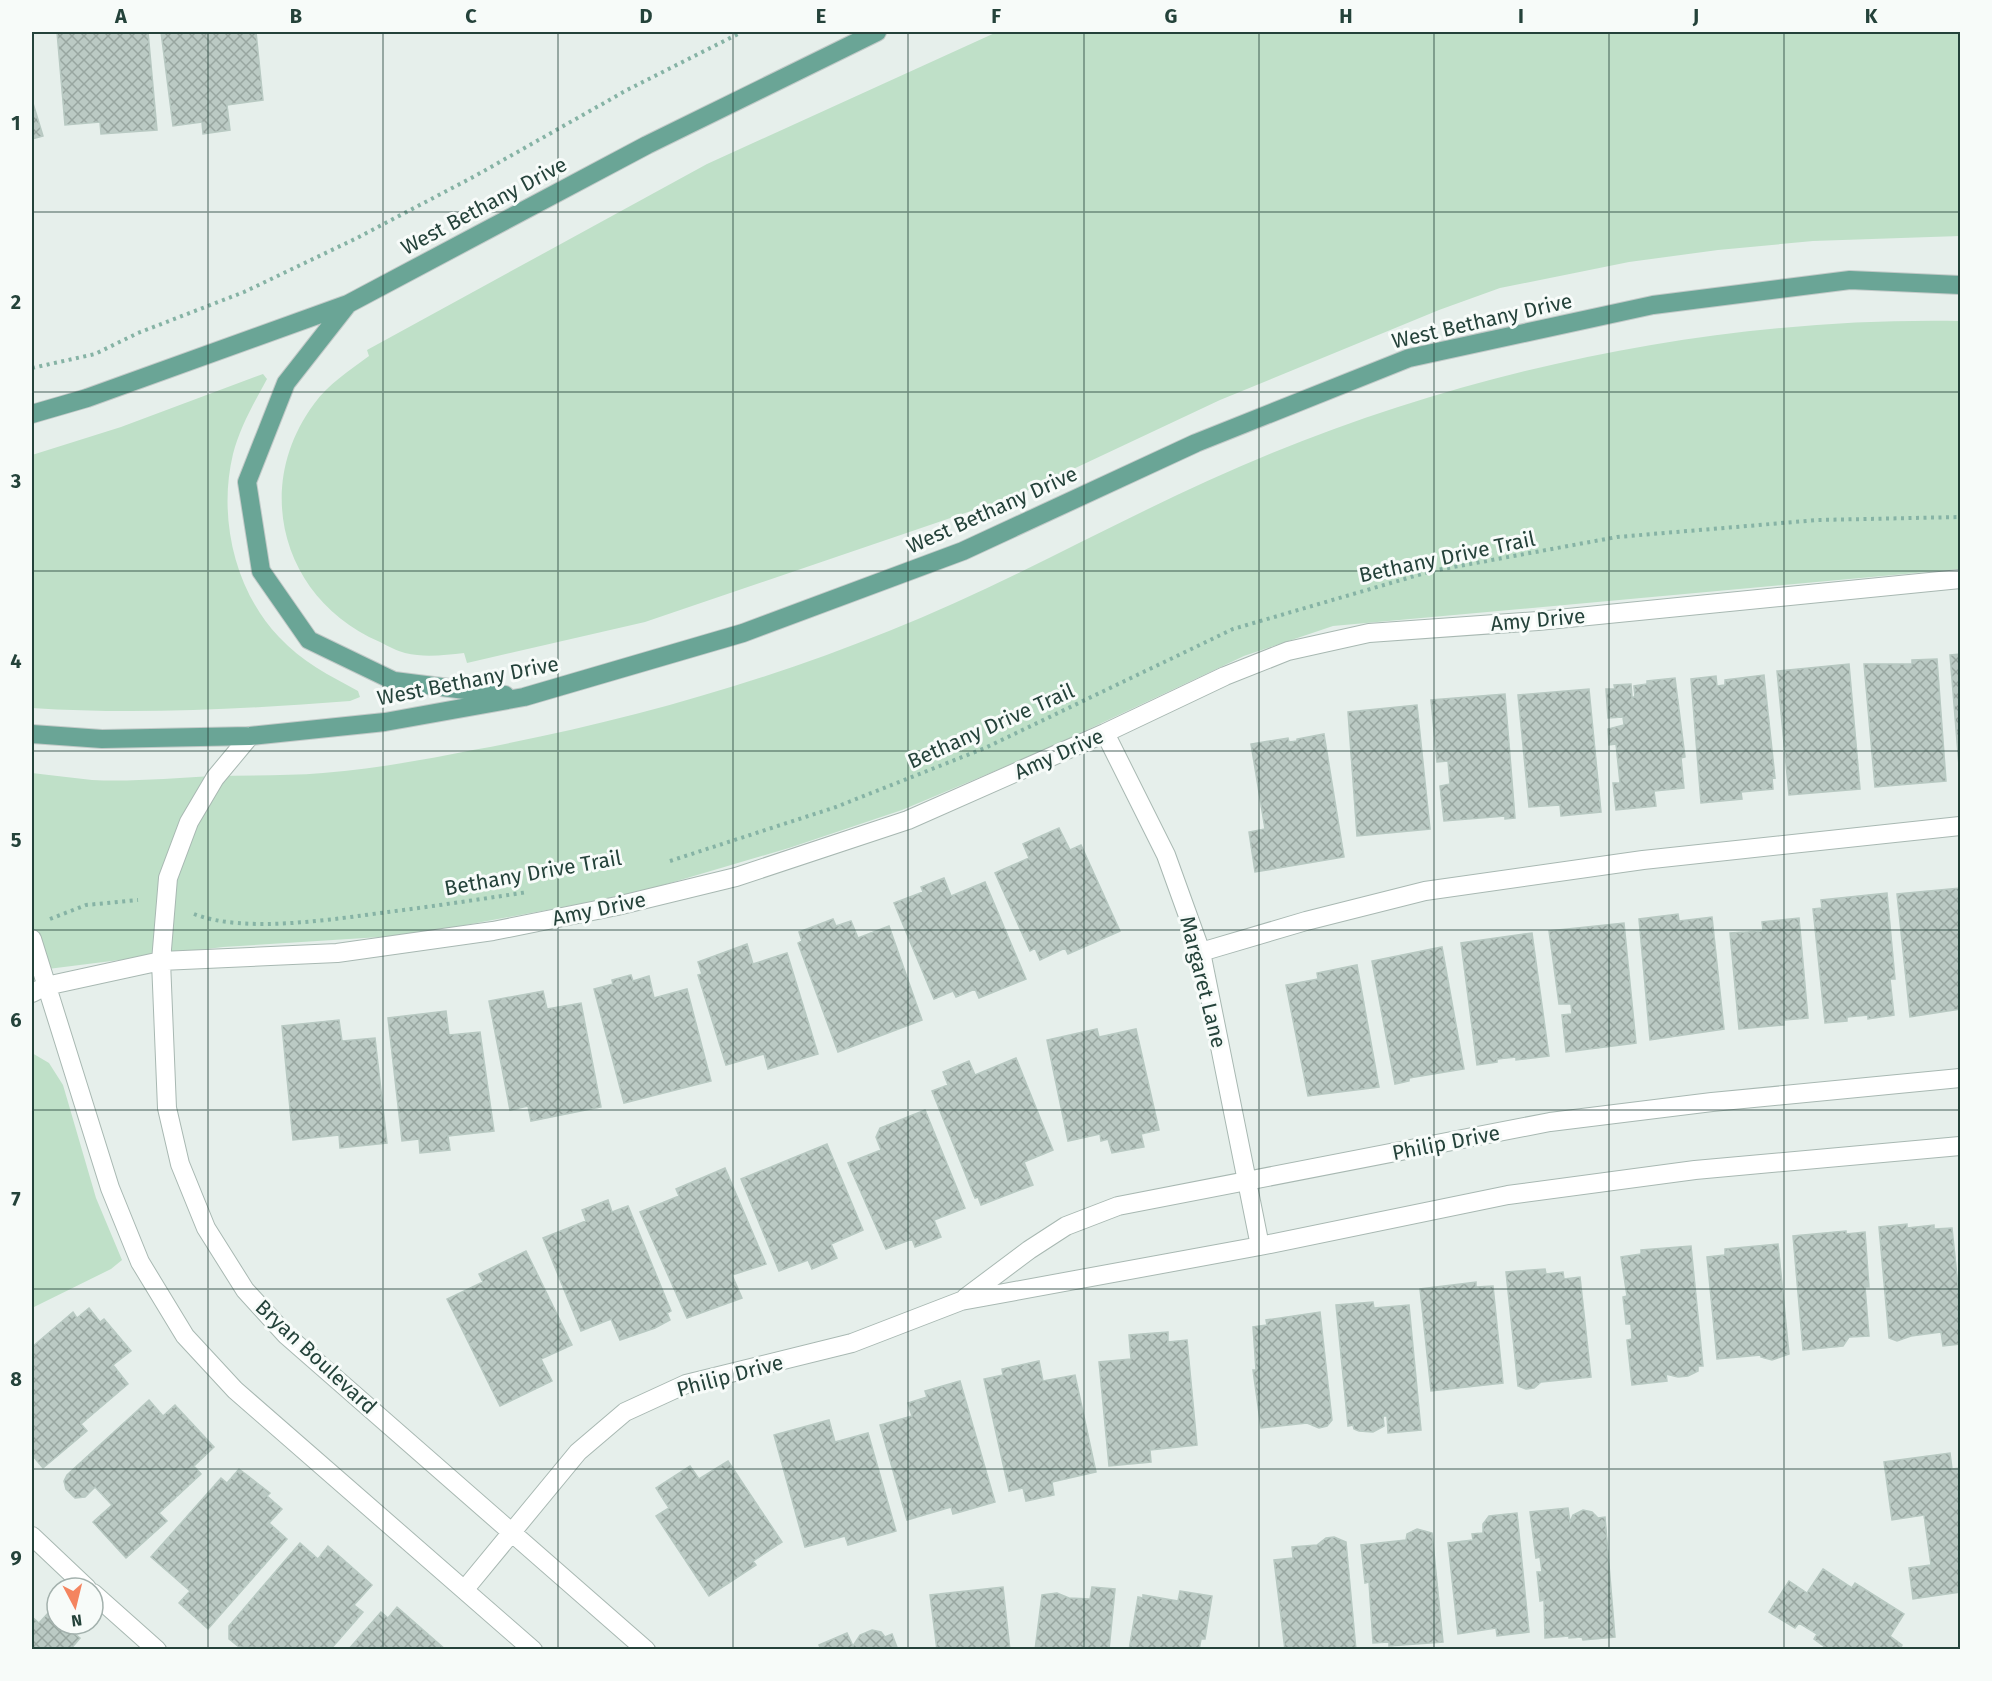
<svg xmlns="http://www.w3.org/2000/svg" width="1992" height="1681" viewBox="0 0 1992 1681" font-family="'Fira Sans',sans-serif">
	<defs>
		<pattern id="building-cross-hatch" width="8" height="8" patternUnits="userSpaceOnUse" patternTransform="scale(1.5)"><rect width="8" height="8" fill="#bbcac4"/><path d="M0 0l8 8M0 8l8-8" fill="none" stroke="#98a6a0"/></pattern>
	</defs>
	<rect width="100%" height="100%" fill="#e6efeb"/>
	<path fill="#bfe0c8" d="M 997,32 L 1960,32 L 1960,236 L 1813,241 L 1718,250 L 1629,262 L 1500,288 L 1439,310 L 1220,400 L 1018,495 L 645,622 L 467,663 L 464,653 C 445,655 425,658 405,653 C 397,651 388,646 380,642 C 284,601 251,489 314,404 C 328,384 349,371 369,356 L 367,350 L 707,164 Z
		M 1960,321 L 1960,569 L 1333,626 L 1244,656 L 1040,752 L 902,810 L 789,848 L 633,894 L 412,935 L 223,947 L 32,971 L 32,773 C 51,775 72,778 92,780 C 131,782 173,778 212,776 C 249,775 287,776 323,773 C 373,769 423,760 473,750 C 614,724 755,685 889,631 C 1020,579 1141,506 1272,453 C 1489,365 1726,317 1960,321 Z
		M 263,374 L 267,379 C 254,403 240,427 233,454 C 218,516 234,590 279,637 C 301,661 330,676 358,691 L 360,697 L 350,701 C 244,709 138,715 32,708 L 32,455 L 121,427 Z
		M 32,1053 L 49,1063 L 63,1085 L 96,1198 L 122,1260 L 111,1269 L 32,1308 Z"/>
	<path fill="url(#building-cross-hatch)" stroke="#b8c9c2" stroke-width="1.5" d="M 57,32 L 148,32 L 157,130 L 101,134 L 100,122 L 65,125 Z
		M 161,32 L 256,32 L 263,100 L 227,105 L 230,130 L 203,134 L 202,122 L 173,126 Z
		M 32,100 L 43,136 L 32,139 Z
		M 1960,654 L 1960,778 L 1950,655 Z
		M 1937,659 L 1946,781 L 1875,787 L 1864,664 L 1912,664 L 1912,660 Z
		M 1849,664 L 1860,789 L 1789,795 L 1777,671 Z
		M 1764,675 L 1775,778 L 1772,777 L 1773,789 L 1741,792 L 1742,799 L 1701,803 L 1691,679 L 1716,676 L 1717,686 L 1725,685 L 1725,680 Z
		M 1675,678 L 1685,757 L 1681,758 L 1684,788 L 1654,791 L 1656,806 L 1616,810 L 1613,783 L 1620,783 L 1616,744 L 1609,745 L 1608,729 L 1624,725 L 1623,717 L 1608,718 L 1606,689 L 1615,689 L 1614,685 L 1631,684 L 1632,697 L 1635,697 L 1634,686 L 1647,684 L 1647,681 Z
		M 1589,689 L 1601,812 L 1561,816 L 1560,805 L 1529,807 L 1518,695 Z
		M 1505,694 L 1515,818 L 1505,819 L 1505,816 L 1444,821 L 1440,786 L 1450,784 L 1448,761 L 1437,762 L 1431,700 Z
		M 1417,705 L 1430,829 L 1357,836 L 1348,712 Z
		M 1324,734 L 1344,857 L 1255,872 L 1249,832 L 1265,829 L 1251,744 L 1288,738 L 1289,742 L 1297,741 L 1297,739 Z
		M 1059,828 L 1070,850 L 1081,845 L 1120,931 L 1068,954 L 1065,948 L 1040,960 L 1035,948 L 1030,951 L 995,873 L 1029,858 L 1023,844 Z
		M 944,878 L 951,896 L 985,882 L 1026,979 L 979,998 L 975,989 L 956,997 L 953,991 L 934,999 L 894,903 L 923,892 L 921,887 Z
		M 1960,888 L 1960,1009 L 1910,1017 L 1897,894 Z
		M 1887,893 L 1895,979 L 1890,979 L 1894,1015 L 1868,1019 L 1868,1015 L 1847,1017 L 1847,1021 L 1825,1023 L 1813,909 L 1822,908 L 1821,900 Z
		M 1678,914 L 1679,921 L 1712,917 L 1724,1029 L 1650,1040 L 1639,919 Z
		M 1799,918 L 1808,1018 L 1784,1020 L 1784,1025 L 1739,1029 L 1730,933 L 1763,931 L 1762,922 Z
		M 833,919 L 836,926 L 851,921 L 858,938 L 889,926 L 922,1020 L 838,1052 L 798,943 L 802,941 L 799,932 Z
		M 1624,923 L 1636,1043 L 1566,1052 L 1562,1015 L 1572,1014 L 1571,1004 L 1559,1004 L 1549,931 Z
		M 1532,933 L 1549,1056 L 1516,1060 L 1516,1057 L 1497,1059 L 1497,1062 L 1477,1065 L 1461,943 Z
		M 747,944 L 753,964 L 787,953 L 818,1054 L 768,1069 L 764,1054 L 726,1065 L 698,975 L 702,974 L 698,962 Z
		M 1442,947 L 1464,1069 L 1409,1078 L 1409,1081 L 1395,1084 L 1372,961 Z
		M 1357,965 L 1379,1087 L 1308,1096 L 1286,985 L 1318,979 L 1317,973 Z
		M 631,975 L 633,981 L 649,976 L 654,998 L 687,989 L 711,1081 L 624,1103 L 594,989 L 613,984 L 612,980 Z
		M 543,991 L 547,1009 L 581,1003 L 601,1107 L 531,1121 L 528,1106 L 510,1110 L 489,1001 Z
		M 446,1011 L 449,1035 L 480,1032 L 494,1131 L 448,1136 L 450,1150 L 420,1153 L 419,1139 L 402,1141 L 388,1018 Z
		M 339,1020 L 342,1041 L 375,1038 L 387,1143 L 340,1148 L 339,1135 L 293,1140 L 282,1026 Z
		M 1097,1029 L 1099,1037 L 1136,1029 L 1159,1130 L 1141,1134 L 1144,1147 L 1112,1153 L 1108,1139 L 1101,1141 L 1100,1134 L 1068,1141 L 1047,1040 Z
		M 1016,1058 L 1053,1150 L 1024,1162 L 1033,1185 L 981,1205 L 978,1197 L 975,1198 L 932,1091 L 948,1085 L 943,1072 L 969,1061 L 975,1075 Z
		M 925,1110 L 965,1208 L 934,1220 L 941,1237 L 915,1247 L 912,1239 L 886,1249 L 848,1163 L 881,1150 L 876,1137 L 880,1128 Z
		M 827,1144 L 863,1230 L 831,1244 L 837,1258 L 812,1269 L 808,1260 L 779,1271 L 741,1179 Z
		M 725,1168 L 766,1264 L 732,1275 L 742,1298 L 687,1318 L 640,1212 L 679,1196 L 676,1189 Z
		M 608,1200 L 612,1212 L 628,1206 L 671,1311 L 667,1313 L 670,1320 L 655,1328 L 620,1340 L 611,1319 L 581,1331 L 543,1238 L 586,1221 L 582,1210 Z
		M 1907,1224 L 1907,1228 L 1934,1225 L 1934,1229 L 1952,1228 L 1960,1305 L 1960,1344 L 1943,1346 L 1941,1332 L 1911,1336 L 1897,1341 L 1889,1338 L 1879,1227 Z
		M 1846,1231 L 1846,1234 L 1865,1232 L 1869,1287 L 1865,1287 L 1869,1336 L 1849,1337 L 1843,1346 L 1803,1350 L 1793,1236 Z
		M 1778,1244 L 1789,1354 L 1772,1360 L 1761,1357 L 1761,1355 L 1717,1359 L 1707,1257 L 1725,1255 L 1725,1249 Z
		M 1691,1246 L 1703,1366 L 1698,1366 L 1698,1371 L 1688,1376 L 1678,1377 L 1666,1374 L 1667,1381 L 1632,1385 L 1627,1340 L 1632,1339 L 1631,1324 L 1626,1324 L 1623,1297 L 1627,1296 L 1621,1257 L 1641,1254 L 1641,1250 Z
		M 526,1251 L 572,1345 L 541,1359 L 552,1381 L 500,1406 L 447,1299 L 483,1282 L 479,1274 Z
		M 1545,1269 L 1546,1274 L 1563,1272 L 1564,1279 L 1580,1277 L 1591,1377 L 1541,1382 L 1534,1388 L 1526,1389 L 1518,1386 L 1506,1272 Z
		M 1476,1282 L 1476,1287 L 1493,1286 L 1503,1383 L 1431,1391 L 1420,1289 Z
		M 1373,1302 L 1374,1308 L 1409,1305 L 1421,1430 L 1388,1433 L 1387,1416 L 1383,1416 L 1384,1426 L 1373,1432 L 1359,1431 L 1354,1429 L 1353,1425 L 1348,1426 L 1336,1305 Z
		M 89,1308 L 100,1322 L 104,1319 L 131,1351 L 113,1365 L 128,1384 L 81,1424 L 87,1431 L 43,1468 L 32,1455 L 32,1347 L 73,1312 L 77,1318 Z
		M 1320,1312 L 1332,1420 L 1327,1426 L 1319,1428 L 1307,1423 L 1261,1428 L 1253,1370 L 1256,1370 L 1253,1327 L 1267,1325 L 1266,1320 Z
		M 1168,1332 L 1168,1342 L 1187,1340 L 1197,1445 L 1150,1450 L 1151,1462 L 1109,1466 L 1099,1362 L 1131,1359 L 1129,1335 Z
		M 1039,1361 L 1043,1381 L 1075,1375 L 1096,1472 L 1052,1482 L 1054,1495 L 1026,1501 L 1023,1488 L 1009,1491 L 984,1379 L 1003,1375 L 1002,1369 Z
		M 960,1381 L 995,1502 L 953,1514 L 951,1507 L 907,1520 L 880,1425 L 912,1416 L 908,1403 L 927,1397 L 925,1391 Z
		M 149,1400 L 163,1416 L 175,1405 L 214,1447 L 194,1466 L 201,1474 L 159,1513 L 167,1521 L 126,1558 L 93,1522 L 112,1505 L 95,1487 L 85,1497 L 75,1498 L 66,1489 L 64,1481 L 67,1475 Z
		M 829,1420 L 835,1442 L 868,1433 L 896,1531 L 848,1545 L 845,1536 L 805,1547 L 774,1435 Z
		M 1950,1453 L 1952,1469 L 1960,1468 L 1960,1592 L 1913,1599 L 1909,1568 L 1931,1565 L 1924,1515 L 1892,1520 L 1884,1462 Z
		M 728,1461 L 782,1542 L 753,1561 L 756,1565 L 709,1596 L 656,1516 L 669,1508 L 656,1488 L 690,1466 L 699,1479 Z
		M 239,1469 L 270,1493 L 267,1496 L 282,1509 L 269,1523 L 287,1539 L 208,1629 L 179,1603 L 190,1591 L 151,1557 L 221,1478 L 227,1483 Z
		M 1568,1508 L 1570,1522 L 1573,1515 L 1583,1510 L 1592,1512 L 1598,1518 L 1605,1517 L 1615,1637 L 1583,1640 L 1582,1637 L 1569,1638 L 1569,1636 L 1545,1638 L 1544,1600 L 1540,1601 L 1537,1572 L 1542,1572 L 1540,1557 L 1536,1558 L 1530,1512 Z
		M 1517,1513 L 1529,1632 L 1497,1636 L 1496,1628 L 1458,1634 L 1448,1543 L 1473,1540 L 1472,1534 L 1483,1533 L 1483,1524 L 1489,1516 Z
		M 1417,1529 L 1432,1533 L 1443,1642 L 1389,1646 L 1389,1642 L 1373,1643 L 1369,1582 L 1365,1583 L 1361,1545 L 1406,1540 L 1407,1534 Z
		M 1334,1537 L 1346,1542 L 1356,1650 L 1285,1650 L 1274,1560 L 1293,1558 L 1292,1547 L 1317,1545 L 1326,1538 Z
		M 300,1543 L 318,1559 L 328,1546 L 372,1585 L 354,1605 L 363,1612 L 330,1650 L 239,1647 L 229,1639 L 229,1626 Z
		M 1823,1569 L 1852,1588 L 1855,1583 L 1904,1614 L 1890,1636 L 1902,1645 L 1900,1650 L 1829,1650 L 1814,1639 L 1817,1634 L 1799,1623 L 1795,1628 L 1769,1612 L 1789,1581 L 1807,1593 Z
		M 1003,1587 L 1010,1650 L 937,1650 L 930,1595 Z
		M 1092,1587 L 1115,1589 L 1109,1650 L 1035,1650 L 1042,1595 L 1057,1593 L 1069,1598 L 1090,1599 Z
		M 1180,1591 L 1212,1596 L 1205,1639 L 1201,1639 L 1199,1650 L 1129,1650 L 1138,1597 L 1143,1598 L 1143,1595 L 1178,1601 Z
		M 397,1607 L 446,1650 L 348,1650 L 381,1612 L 388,1618 Z
		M 49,1612 L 57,1619 L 57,1624 L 63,1624 L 80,1638 L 70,1650 L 32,1650 L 32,1617 L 39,1623 Z
		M 872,1630 L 881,1632 L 885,1637 L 892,1634 L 898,1650 L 821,1650 L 819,1645 L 847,1633 L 853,1646 L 860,1635 Z"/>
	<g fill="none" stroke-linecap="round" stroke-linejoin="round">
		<defs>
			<path id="minor" d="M 1105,733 L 1166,855 L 1201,952 L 1260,1246
				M 250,736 L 215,778 L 189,822 L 168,878 L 161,961 L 167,1108 L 180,1164 L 206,1228 L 245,1290 L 286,1335 L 646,1650
				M 32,939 L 110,1188 L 140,1262 L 185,1336 L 235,1390 L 533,1650
				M 1201,952 L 1306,921 L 1425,891 L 1643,860 L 1960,826
				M 32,993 L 46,986 L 161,961 L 337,953 L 493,931 L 617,906 L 736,877 L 908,820 L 1105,733 L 1225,676 L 1288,651 L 1369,633 L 1538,621 L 1960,579
				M 965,1298 L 1029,1250 L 1066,1226 L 1118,1206 L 1550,1122 L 1712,1102 L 1960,1078
				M 32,1536 L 87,1588
				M 465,1589 L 578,1452 L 625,1412 L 686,1384 L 852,1343 L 961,1301 L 1260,1246 L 1508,1195 L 1695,1170 L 1960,1146
				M 93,1593 L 157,1650"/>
			<path id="major" d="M 348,304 L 286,383 L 247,482 L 261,571 L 309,640 L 394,681 L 505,695
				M 32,414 L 87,398 L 348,304 L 647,145 L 877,32
				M 32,734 L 102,739 L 250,736 L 385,722 L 524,697 L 743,633 L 963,551 L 1196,443 L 1409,358 L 1653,305 L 1850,280 L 1960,285"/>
		</defs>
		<use href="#minor" stroke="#a8b8b2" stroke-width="20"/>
		<use href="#major" stroke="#c2cac8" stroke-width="20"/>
		<path stroke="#86b3a5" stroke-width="4" stroke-dasharray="3 4.5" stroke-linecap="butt" d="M 32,368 L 95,354 L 138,333 L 244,292 L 357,238 L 475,176 L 627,90 L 742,32
			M 670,861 L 836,807 L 985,748 L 1233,629 L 1432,571 L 1617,537 L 1818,520 L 1960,517
			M 194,914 C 245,934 334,919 388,912 C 435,906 482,899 528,892
			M 50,919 L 86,905 L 138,900"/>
		<use href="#minor" stroke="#fff" stroke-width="18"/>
		<use href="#major" stroke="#6aa596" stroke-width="18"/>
	</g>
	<path fill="none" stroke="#24423a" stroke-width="1.5" stroke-opacity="0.55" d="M 208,32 L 208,1650M 383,32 L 383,1650M 558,32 L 558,1650M 733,32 L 733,1650M 908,32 L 908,1650M 1084,32 L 1084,1650M 1259,32 L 1259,1650M 1434,32 L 1434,1650M 1609,32 L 1609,1650M 1784,32 L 1784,1650M 32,212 L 1960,212M 32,392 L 1960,392M 32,571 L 1960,571M 32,751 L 1960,751M 32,930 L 1960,930M 32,1110 L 1960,1110M 32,1289 L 1960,1289M 32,1469 L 1960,1469"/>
	<g text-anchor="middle" stroke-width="6" stroke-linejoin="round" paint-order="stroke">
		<g font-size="21" fill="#24423a" stroke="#f7fbf9">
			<text transform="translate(484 206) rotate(-28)" y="7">West Bethany Drive</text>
			<text transform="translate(1482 321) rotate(-13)" y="7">West Bethany Drive</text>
			<text transform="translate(992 510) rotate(-24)" y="7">West Bethany Drive</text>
			<text transform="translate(1447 557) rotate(-12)" y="7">Bethany Drive Trail</text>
			<text transform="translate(1538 620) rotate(-5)" y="7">Amy Drive</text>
			<text transform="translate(468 681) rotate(-11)" y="7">West Bethany Drive</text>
			<text transform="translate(991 726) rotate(-24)" y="7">Bethany Drive Trail</text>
			<text transform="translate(1059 754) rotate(-24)" y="7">Amy Drive</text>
			<text transform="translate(533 873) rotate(-10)" y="7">Bethany Drive Trail</text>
			<text transform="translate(599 909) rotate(-12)" y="7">Amy Drive</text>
			<text transform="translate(1203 982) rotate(76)" y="7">Margaret Lane</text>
			<text transform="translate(1446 1143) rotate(-11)" y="7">Philip Drive</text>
			<text transform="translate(316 1357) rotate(43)" y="7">Bryan Boulevard</text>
			<text transform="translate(730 1376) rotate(-15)" y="7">Philip Drive</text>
		</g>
	</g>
	<rect width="1992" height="1681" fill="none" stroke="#f7fbf9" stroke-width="66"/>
	<g transform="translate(75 1606) rotate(173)"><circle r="28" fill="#f7fbf9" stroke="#a3b1ad" stroke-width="1.5"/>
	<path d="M0-4.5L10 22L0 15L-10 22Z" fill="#f4845f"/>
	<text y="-9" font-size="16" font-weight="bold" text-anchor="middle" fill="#24423a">N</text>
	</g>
	<rect x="33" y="33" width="1926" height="1615" fill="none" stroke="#24423a" stroke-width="2"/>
	<g font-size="20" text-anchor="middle" font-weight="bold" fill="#24423a">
		<text x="121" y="23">A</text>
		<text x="296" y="23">B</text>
		<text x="471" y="23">C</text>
		<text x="646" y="23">D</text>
		<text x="821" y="23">E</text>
		<text x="996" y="23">F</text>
		<text x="1171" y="23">G</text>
		<text x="1346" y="23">H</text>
		<text x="1521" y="23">I</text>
		<text x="1696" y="23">J</text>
		<text x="1871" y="23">K</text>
		<text x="16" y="130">1</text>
		<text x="16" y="309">2</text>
		<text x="16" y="488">3</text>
		<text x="16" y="668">4</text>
		<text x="16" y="847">5</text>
		<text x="16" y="1027">6</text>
		<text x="16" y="1206">7</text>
		<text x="16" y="1386">8</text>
		<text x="16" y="1565">9</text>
	</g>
</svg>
